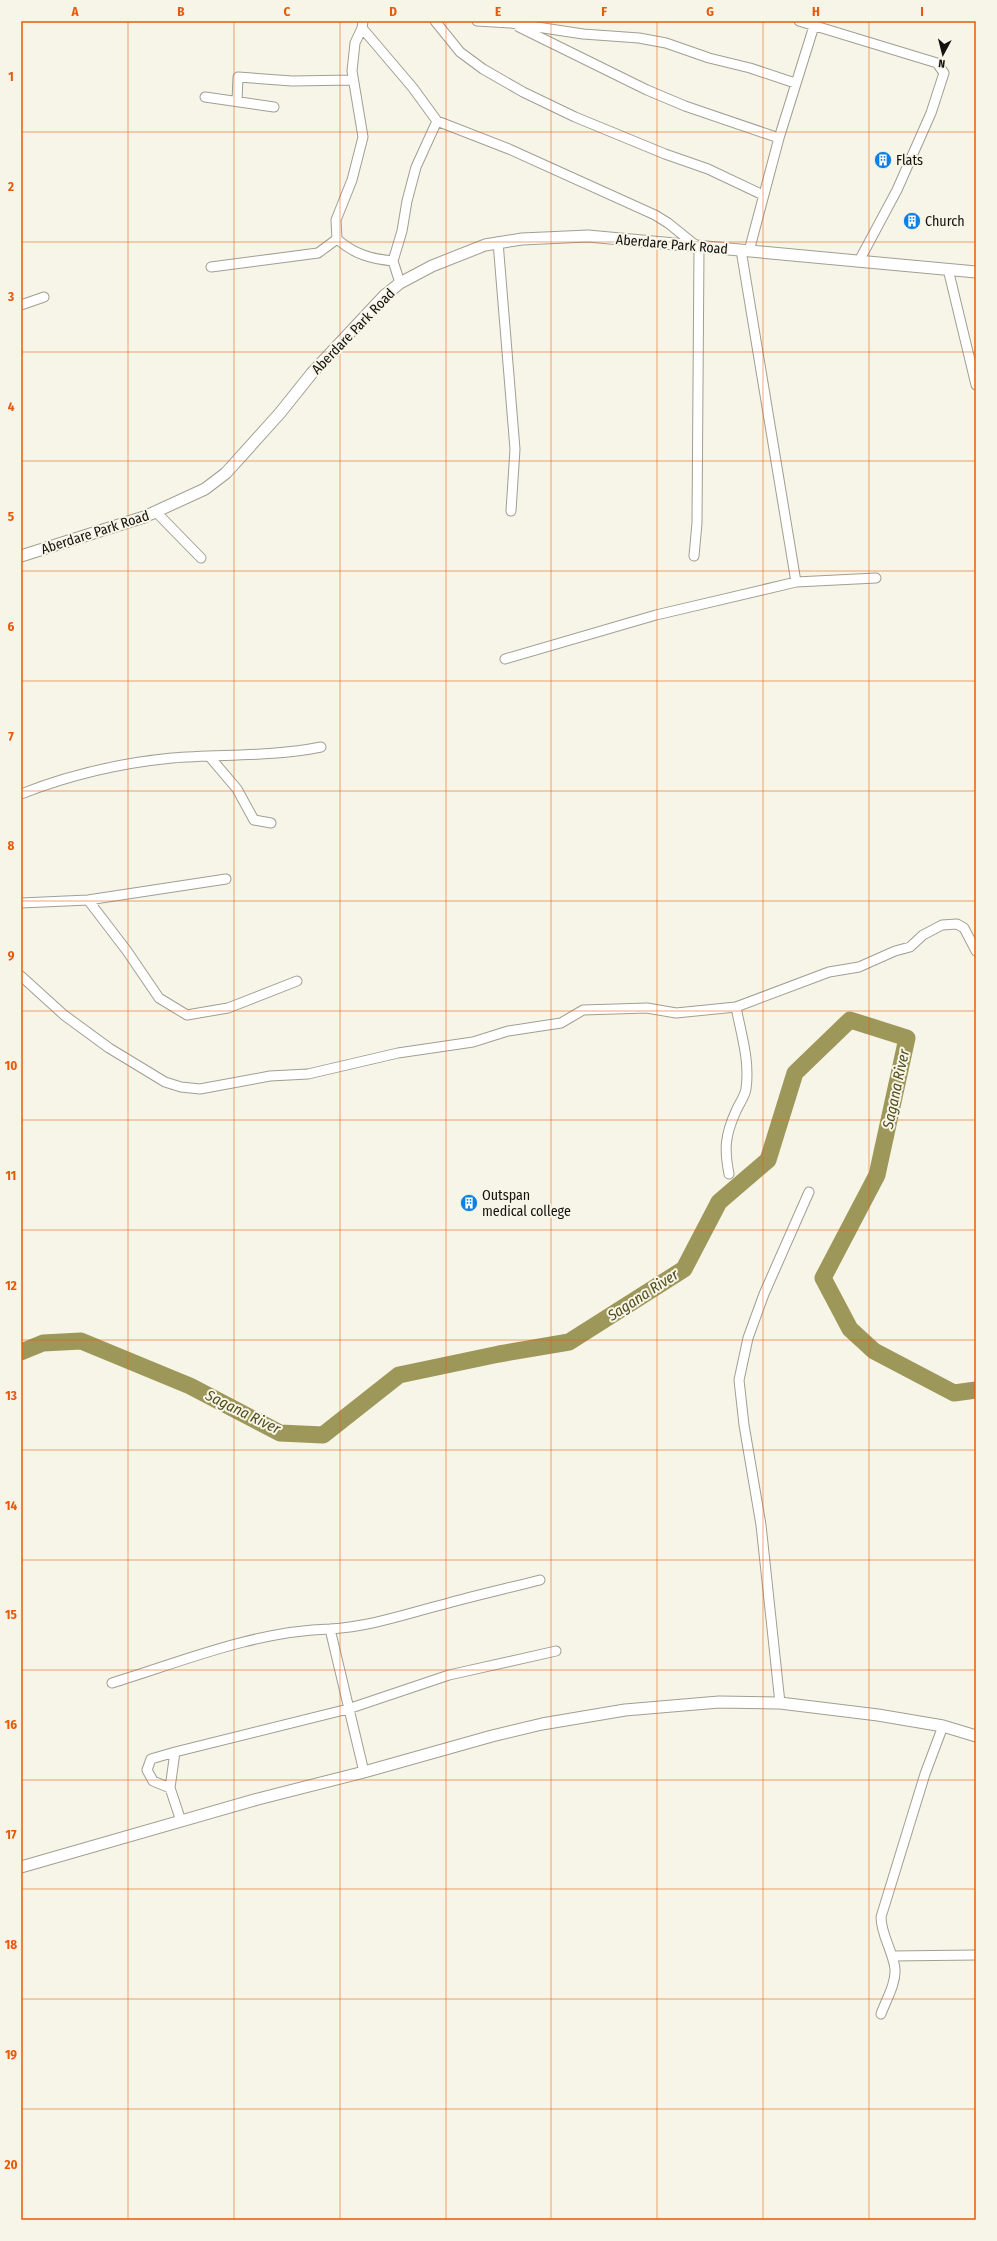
<svg xmlns="http://www.w3.org/2000/svg" width="997" height="2241" viewBox="0 0 997 2241" font-family="'Fira Sans Condensed',sans-serif">
	<rect width="100%" height="100%" fill="#f6f5e7"/>
	<g fill="none" stroke-linecap="round" stroke-linejoin="round">
		<path stroke="#9e975a" stroke-width="17" d="M 21,1352 L 43,1343 L 81,1341 L 190,1386 L 280,1433 L 323,1435 L 399,1375 L 499,1354 L 569,1342 L 684,1269 L 719,1202 L 768,1160 L 795,1073 L 850,1020 L 907,1038 L 877,1175 L 823,1278 L 850,1329 L 874,1351 L 954,1393 L 976,1390"/>
		<defs>
			<path id="minor" d="M 363,21 L 362,28 L 413,88 L 437,121 L 416,167 L 407,201 L 402,231 L 393,261 L 400,283
				M 435,21 L 460,52 L 483,69 L 523,92 L 575,117 L 665,154 L 708,169 L 763,195
				M 477,21 L 511,23 L 583,34 L 639,38 L 666,43 L 709,58 L 750,68 L 795,83
				M 799,21 L 937,63 L 944,73 L 931,113 L 897,190 L 859,261
				M 519,27 L 647,90 L 685,106 L 779,138
				M 362,28 L 355,43 L 352,71 L 363,137 L 352,180 L 336,220 L 337,239 C 354,254 371,259 393,261
				M 205,97 L 274,107
				M 237,101 L 238,77 L 292,81 L 353,80
				M 437,121 L 509,149 L 655,215 L 668,223 L 699,248 L 697,523 L 694,556
				M 498,242 L 515,449 L 511,511
				M 741,250 L 796,582
				M 749,251 L 779,138 L 814,26
				M 211,267 L 318,253 L 337,239
				M 948,269 L 976,385
				M 21,305 L 44,297
				M 156,512 L 201,558
				M 505,659 L 656,615 L 796,582 L 876,578
				M 209,756 L 237,789 L 254,820 L 271,823
				M 21,794 C 69,775 121,763 172,758 C 221,754 272,757 321,747
				M 88,900 L 127,951 L 159,998 L 187,1015 L 228,1008 L 297,981
				M 21,903 L 88,900 L 226,879
				M 21,976 L 64,1015 L 109,1048 L 165,1082 L 181,1087 L 200,1089 L 270,1076 L 308,1074 L 398,1053 L 473,1042 L 508,1031 L 561,1023 L 583,1010 L 647,1008 L 676,1013 L 736,1007 L 829,972 L 859,967 L 895,951 L 910,947 L 923,935 L 942,925 L 957,924 L 964,928 L 976,951
				M 729,1174 C 724,1149 725,1135 736,1111 C 739,1104 745,1096 746,1089 C 750,1060 741,1034 736,1007
				M 330,1629 C 373,1626 405,1614 445,1604 C 477,1595 509,1588 540,1580
				M 112,1683 C 183,1661 255,1631 330,1629 L 364,1772
				M 780,1703 L 761,1525 L 744,1425 L 739,1380 L 748,1338 L 764,1294 L 809,1192
				M 170,1788 L 153,1781 L 147,1770 L 151,1759 L 175,1752
				M 181,1821 L 170,1788 L 175,1752 L 348,1709 L 449,1675 L 556,1651
				M 892,1956 L 976,1955
				M 881,2014 C 886,2000 896,1984 895,1969 C 893,1951 881,1935 881,1917 L 925,1774 L 943,1726"/>
			<path id="tertiary" d="M 21,556 L 144,517 L 205,489 L 226,473 L 280,413 L 312,373 L 385,295 L 400,283 L 432,266 L 485,245 L 522,239 L 588,236 L 976,272
				M 21,1867 L 258,1799 L 364,1772 L 492,1736 L 542,1724 L 625,1710 L 719,1702 L 780,1703 L 878,1715 L 943,1726 L 976,1736"/>
		</defs>
		<use href="#minor" stroke="#a19f92" stroke-width="11"/>
		<use href="#tertiary" stroke="#a19f92" stroke-width="13"/>
		<use href="#minor" stroke="#fff" stroke-width="9"/>
		<use href="#tertiary" stroke="#fff" stroke-width="11"/>
	</g>
	<path fill="none" stroke="#e8590c" stroke-width="1" stroke-opacity="0.55" d="M 128,21 L 128,2220M 234,21 L 234,2220M 340,21 L 340,2220M 446,21 L 446,2220M 551,21 L 551,2220M 657,21 L 657,2220M 763,21 L 763,2220M 869,21 L 869,2220M 21,132 L 976,132M 21,242 L 976,242M 21,352 L 976,352M 21,461 L 976,461M 21,571 L 976,571M 21,681 L 976,681M 21,791 L 976,791M 21,901 L 976,901M 21,1011 L 976,1011M 21,1120 L 976,1120M 21,1230 L 976,1230M 21,1340 L 976,1340M 21,1450 L 976,1450M 21,1560 L 976,1560M 21,1670 L 976,1670M 21,1780 L 976,1780M 21,1889 L 976,1889M 21,1999 L 976,1999M 21,2109 L 976,2109"/>
	<defs>
		<symbol id="building-disc" viewBox="-11 -11 22 22"><circle r="9.5" fill="#0c80e6" stroke="#f6f5e7"/><path d="M-4-6H4V6H1V3H-1V6H-4ZM-2.5-4.3h1.7v1.8h-1.7ZM.8-4.3h1.7v1.8H.8ZM-2.5-1h1.7V.8h-1.7ZM.8-1h1.7V.8H.8Z" fill="#fff"/></symbol>
	</defs>
	<g fill-rule="evenodd">
		<use href="#building-disc" x="873" y="150" width="20" height="20"/>
		<use href="#building-disc" x="902" y="211" width="20" height="20"/>
		<use href="#building-disc" x="459" y="1193" width="20" height="20"/>
	</g>
	<g text-anchor="middle" stroke-width="4" stroke-linejoin="round" paint-order="stroke">
		<g font-size="14" fill="#13120e" stroke="#f6f5e7" text-anchor="start">
			<text x="896" y="165">Flats</text>
			<text x="925" y="226">Church</text>
			<text x="482" y="1200">Outspan<tspan x="482" dy="16">medical college</tspan></text>
		</g>
		<g font-size="14" fill="#13120e" stroke="#f6f5e7">
			<text transform="translate(672 244) rotate(5)" y="5">Aberdare Park Road</text>
			<text transform="translate(353 331) rotate(-46)" y="5">Aberdare Park Road</text>
			<text transform="translate(95 532) rotate(-18)" y="5">Aberdare Park Road</text>
		</g>
		<g font-size="15" font-style="italic" fill="#514c1c" stroke="#f6f5e7">
			<text transform="translate(896 1089) rotate(-78)" y="5">Sagana River</text>
			<text transform="translate(643 1295) rotate(-33)" y="5">Sagana River</text>
			<text transform="translate(243 1412) rotate(26)" y="5">Sagana River</text>
		</g>
	</g>
	<rect width="997" height="2241" fill="none" stroke="#f6f5e7" stroke-width="44"/>
	<g transform="translate(943 54) rotate(187)" stroke="#f6f5e7" stroke-width="3" paint-order="stroke">
	<path d="M0-3L7 15L0 10L-7 15Z" fill="#13120e"/>
	<text y="-6" font-size="11" font-weight="bold" text-anchor="middle" fill="#13120e">N</text>
	</g>
	<rect x="22" y="22" width="953" height="2197" fill="none" stroke="#e8590c" stroke-width="1.5"/>
	<g font-size="13" text-anchor="middle" font-weight="bold" fill="#e8590c">
		<text x="75" y="16">A</text>
		<text x="181" y="16">B</text>
		<text x="287" y="16">C</text>
		<text x="393" y="16">D</text>
		<text x="498" y="16">E</text>
		<text x="604" y="16">F</text>
		<text x="710" y="16">G</text>
		<text x="816" y="16">H</text>
		<text x="922" y="16">I</text>
		<text x="11" y="81">1</text>
		<text x="11" y="191">2</text>
		<text x="11" y="301">3</text>
		<text x="11" y="411">4</text>
		<text x="11" y="521">5</text>
		<text x="11" y="631">6</text>
		<text x="11" y="741">7</text>
		<text x="11" y="850">8</text>
		<text x="11" y="960">9</text>
		<text x="11" y="1070">10</text>
		<text x="11" y="1180">11</text>
		<text x="11" y="1290">12</text>
		<text x="11" y="1400">13</text>
		<text x="11" y="1510">14</text>
		<text x="11" y="1619">15</text>
		<text x="11" y="1729">16</text>
		<text x="11" y="1839">17</text>
		<text x="11" y="1949">18</text>
		<text x="11" y="2059">19</text>
		<text x="11" y="2169">20</text>
	</g>
</svg>
